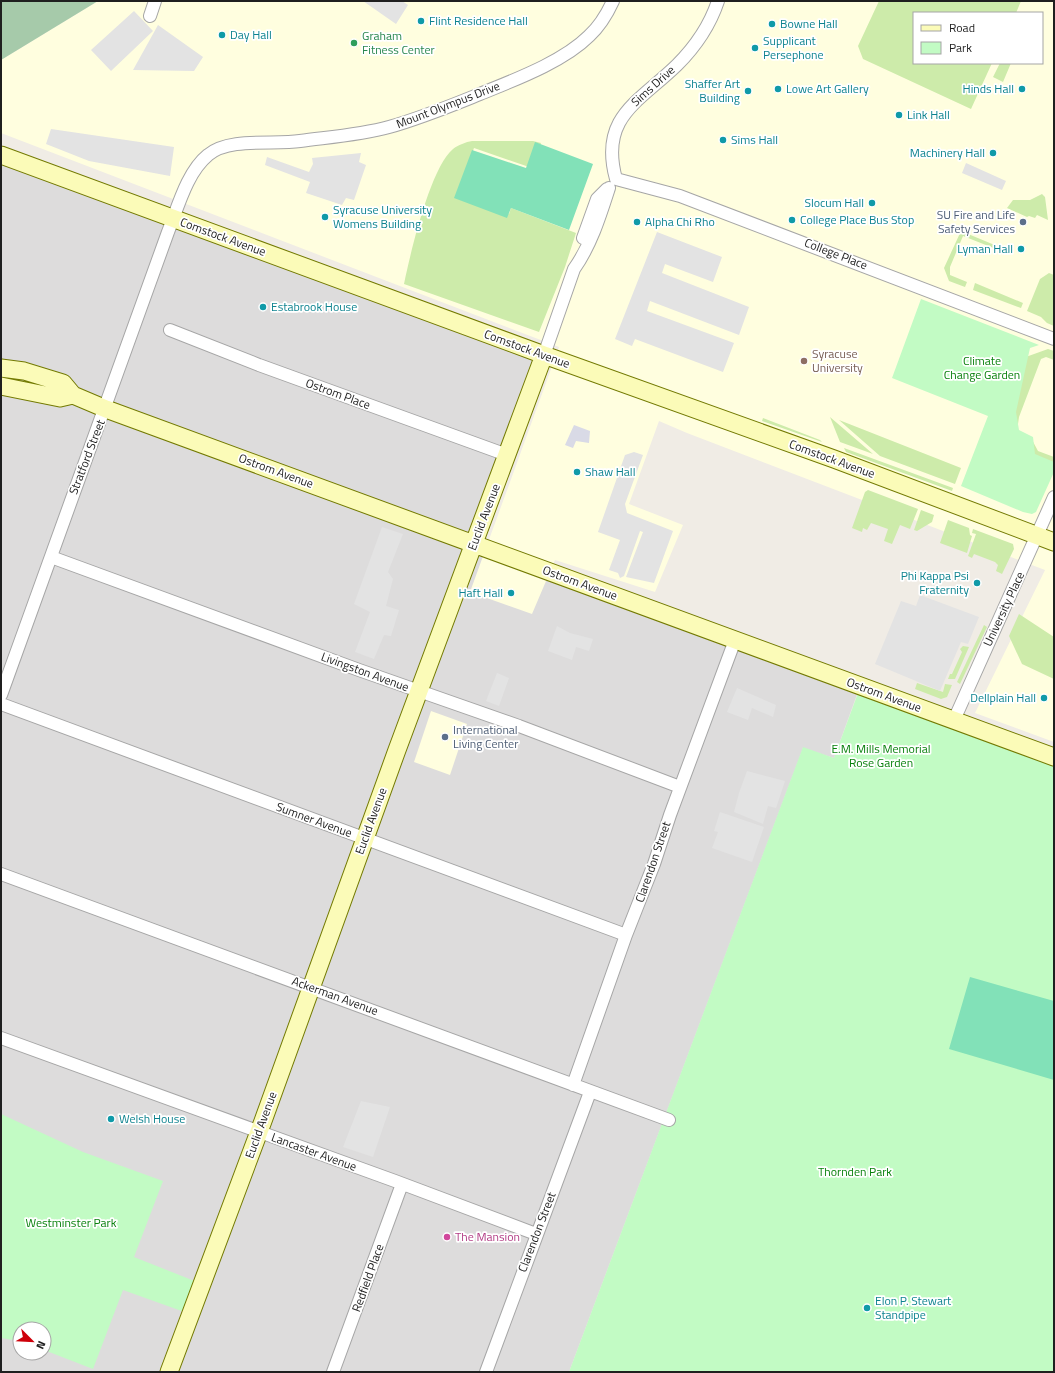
<svg xmlns="http://www.w3.org/2000/svg" width="1055" height="1373" viewBox="0 0 1055 1373" font-family="'Titillium Web',sans-serif">
	<rect width="100%" height="100%" fill="#f0ece5"/>
	<path fill="#dddcdc" fill-rule="evenodd" d="M 1,155 L 544,355 L 473,545 L 860,686 L 834,758 L 803,748 L 569,1372 L 1,1372 ZM 20,1329 L 44,1329 L 44,1353 L 20,1353 Z"/>
	<path fill="#fffedf" fill-rule="evenodd" d="M 98,1 L 1054,1 L 1054,742 L 975,713 L 1045,570 L 687,433 L 659,421 L 629,504 L 683,525 L 655,592 L 555,560 L 532,614 L 470,592 L 559,347 L 1,133 L 1,60 ZM 914,13 L 1042,13 L 1042,63 L 914,63 Z
		M 431,711 L 467,724 L 450,775 L 414,762 Z"/>
	<path fill="#cdebaa" d="M 879,1 L 1021,1 L 1016,13 L 914,13 L 914,63 L 992,63 L 971,109 L 863,59 L 858,46 Z
		M 1000,63 L 1011,63 L 1003,82 L 993,77 Z
		M 472,141 L 533,141 L 541,143 L 532,168 L 474,148 L 456,196 L 509,214 L 511,208 L 576,233 L 565,267 L 539,332 L 404,284 C 410,255 430,168 453,149 C 458,145 466,142 472,141 Z
		M 1042,194 L 1045,197 L 1048,220 L 1037,215 L 1035,218 L 1029,216 L 1027,217 L 1007,208 L 1013,200 L 1030,200 Z
		M 961,231 L 997,246 L 996,249 L 963,236 L 950,267 L 950,275 L 967,282 L 965,287 L 949,281 L 944,268 Z
		M 1049,273 L 1054,275 L 1054,326 L 1047,323 L 1041,317 L 1027,311 L 1040,279 Z
		M 975,283 L 1023,303 L 1021,308 L 973,290 Z
		M 1048,349 L 1054,351 L 1054,360 L 1046,357 L 1041,359 L 1019,417 L 1017,431 L 1031,438 L 1038,451 L 1054,457 L 1054,466 L 1036,505 L 1033,505 L 1028,500 L 994,399 L 1006,364 Z
		M 830,417 L 873,454 L 840,442 Z
		M 763,418 L 820,440 L 822,442 L 762,421 Z
		M 839,420 L 961,468 L 955,484 L 880,456 Z
		M 844,448 L 953,488 L 952,491 L 846,452 Z
		M 868,490 L 918,509 L 910,529 L 900,525 L 892,544 L 884,541 L 888,529 L 871,523 L 867,530 L 863,528 L 862,532 L 852,528 L 865,492 Z
		M 921,510 L 934,515 L 932,522 L 917,531 L 914,530 Z
		M 948,520 L 969,528 L 970,535 L 972,536 L 967,553 L 940,543 Z
		M 973,529 L 1013,544 L 1014,549 L 1002,574 L 996,571 L 998,565 L 995,562 L 974,554 L 972,558 L 968,556 L 976,534 L 972,533 Z
		M 1019,614 L 1054,637 L 1054,679 L 1022,664 L 1009,636 Z
		M 984,625 L 987,627 L 960,684 L 957,682 Z
		M 963,646 L 969,647 L 955,679 L 948,679 L 950,674 L 952,674 L 962,652 L 960,649 Z
		M 917,683 L 943,692 L 945,684 L 952,685 L 947,697 L 941,699 L 915,689 Z"/>
	<path fill="#a6caaa" d="M 1,1 L 98,1 L 1,60 Z"/>
	<path fill="#c2fbc4" d="M 921,299 L 1039,345 L 1030,348 L 1016,412 L 1019,430 L 1033,437 L 1035,454 L 1054,462 L 1054,472 L 1036,512 L 1032,514 L 1023,512 L 961,486 L 988,416 L 892,378 Z
		M 858,693 L 1054,765 L 1054,1372 L 569,1372 L 803,747 L 834,758 Z
		M 1,1114 L 83,1152 L 163,1181 L 134,1257 L 202,1284 L 190,1314 L 123,1290 L 93,1369 L 44,1350 L 44,1329 L 20,1329 L 20,1341 L 1,1338 Z"/>
	<path fill="#82e1b8" d="M 535,142 L 593,164 L 569,230 L 511,208 L 507,218 L 454,198 L 472,150 L 526,168 Z
		M 970,977 L 1054,1001 L 1054,1080 L 949,1049 Z"/>
	<path fill="#e3e3e3" d="M 363,1 L 402,1 L 408,5 L 396,24 Z
		M 134,11 L 153,31 L 111,71 L 91,50 Z
		M 158,25 L 203,57 L 194,71 L 133,70 Z
		M 51,129 L 174,147 L 170,176 L 89,161 L 46,144 Z
		M 361,153 L 359,162 L 366,165 L 354,200 L 346,198 L 342,205 L 306,193 L 310,182 L 265,165 L 267,157 L 309,172 L 313,164 L 312,158 Z
		M 966,163 L 1006,181 L 1002,190 L 962,173 Z
		M 657,232 L 722,257 L 713,282 L 665,264 L 662,273 L 749,307 L 739,335 L 650,301 L 647,311 L 734,343 L 723,372 L 635,339 L 632,346 L 615,339 Z
		M 634,452 L 643,455 L 625,504 L 627,513 L 673,531 L 654,583 L 626,577 L 643,532 L 640,531 L 624,576 L 620,578 L 618,573 L 609,570 L 620,540 L 598,532 L 625,455 Z
		M 382,527 L 403,534 L 388,572 L 393,579 L 386,606 L 399,610 L 391,636 L 384,635 L 374,659 L 355,652 L 370,612 L 354,604 Z
		M 920,595 L 979,617 L 968,644 L 961,642 L 940,691 L 875,664 L 901,601 L 916,606 Z
		M 557,626 L 570,633 L 593,639 L 589,651 L 576,647 L 572,660 L 548,651 Z
		M 497,673 L 509,678 L 499,706 L 486,701 Z
		M 737,688 L 776,705 L 773,717 L 752,708 L 748,720 L 727,712 Z
		M 747,771 L 785,781 L 776,808 L 768,806 L 763,824 L 734,812 L 739,793 Z
		M 720,812 L 764,827 L 752,862 L 712,848 L 718,832 L 714,831 Z
		M 361,1101 L 390,1107 L 373,1157 L 343,1147 Z"/>
	<path fill="#d9dae6" d="M 574,425 L 590,431 L 589,443 L 576,441 L 573,448 L 565,445 Z"/>
	<g fill="none" stroke-linecap="round" stroke-linejoin="round">
		<defs>
			<path id="street" d="M 150,16 L 155,1
				M 616,179 L 680,196 L 1054,339
				M 616,179 C 599,117 639,102 677,65 C 695,47 710,25 718,1
				M 583,238 L 597,199 L 607,189
				M 170,330 L 259,365 L 507,455
				M 544,355 L 574,269 C 591,245 600,216 609,188
				M 51,557 L 359,670 L 519,726 L 680,787
				M 1,695 L 168,232 C 178,207 187,172 208,155 C 229,137 274,145 300,141 C 330,137 360,135 389,127 C 421,118 450,106 480,94 C 514,80 563,62 589,36 C 600,26 607,14 613,1
				M 1,704 L 626,935
				M 954,720 L 1054,497
				M 1,874 L 669,1120
				M 1,1038 L 395,1181 L 536,1234
				M 573,1085 L 626,935 L 654,864 L 670,815 L 735,640
				M 333,1372 L 402,1184
				M 486,1372 L 590,1092"/>
			<path id="secondary" d="M 1,155 L 544,355 L 834,459 L 1054,542
				M 1,368 L 24,371 L 63,383 L 73,395 L 106,409 L 1054,757
				M 1,386 L 60,398 L 73,395
				M 169,1372 L 263,1121 L 397,750 L 544,355"/>
		</defs>
		<use href="#street" stroke="#a6a6a6" stroke-width="14"/>
		<use href="#secondary" stroke="#737a02" stroke-width="19"/>
		<use href="#street" stroke="#fff" stroke-width="12"/>
		<use href="#secondary" stroke="#fbfbb8" stroke-width="17"/>
	</g>
	<g fill="#0f9aa8" stroke="#fff" stroke-width="1.5">
		<circle cx="421" cy="21" r="4"/>
		<circle cx="772" cy="24" r="4"/>
		<circle cx="222" cy="35" r="4"/>
		<circle cx="755" cy="48" r="4"/>
		<circle cx="778" cy="89" r="4"/>
		<circle cx="1022" cy="89" r="4"/>
		<circle cx="748" cy="91" r="4"/>
		<circle cx="899" cy="115" r="4"/>
		<circle cx="723" cy="140" r="4"/>
		<circle cx="993" cy="153" r="4"/>
		<circle cx="872" cy="203" r="4"/>
		<circle cx="325" cy="217" r="4"/>
		<circle cx="792" cy="220" r="4"/>
		<circle cx="637" cy="222" r="4"/>
		<circle cx="1021" cy="249" r="4"/>
		<circle cx="263" cy="307" r="4"/>
		<circle cx="577" cy="472" r="4"/>
		<circle cx="977" cy="583" r="4"/>
		<circle cx="511" cy="593" r="4"/>
		<circle cx="1044" cy="698" r="4"/>
		<circle cx="111" cy="1119" r="4"/>
		<circle cx="867" cy="1308" r="4"/>
	</g>
	<circle fill="#2e9e5b" stroke="#fff" stroke-width="1.5" cx="354" cy="43" r="4"/>
	<g fill="#5c6f8a" stroke="#fff" stroke-width="1.5">
		<circle cx="1023" cy="222" r="4"/>
		<circle cx="445" cy="737" r="4"/>
	</g>
	<circle fill="#8d6e63" stroke="#fff" stroke-width="1.5" cx="804" cy="361" r="4"/>
	<circle fill="#d1479c" stroke="#fff" stroke-width="1.5" cx="447" cy="1237" r="4"/>
	<g text-anchor="middle" stroke-width="3.5" stroke-linejoin="round" paint-order="stroke">
		<g font-size="12" fill="#0d838f" stroke="#fff" text-anchor="start">
			<text x="429" y="25">Flint Residence Hall</text>
			<text x="780" y="28">Bowne Hall</text>
			<text x="230" y="39">Day Hall</text>
			<text x="763" y="45">Supplicant<tspan x="763" dy="14">Persephone</tspan></text>
			<text x="740" y="88" text-anchor="end">Shaffer Art<tspan x="740" dy="14">Building</tspan></text>
			<text x="786" y="93">Lowe Art Gallery</text>
			<text x="1014" y="93" text-anchor="end">Hinds Hall</text>
			<text x="907" y="119">Link Hall</text>
			<text x="731" y="144">Sims Hall</text>
			<text x="985" y="157" text-anchor="end">Machinery Hall</text>
			<text x="864" y="207" text-anchor="end">Slocum Hall</text>
			<text x="333" y="214">Syracuse University<tspan x="333" dy="14">Womens Building</tspan></text>
			<text x="800" y="224">College Place Bus Stop</text>
			<text x="645" y="226">Alpha Chi Rho</text>
			<text x="1013" y="253" text-anchor="end">Lyman Hall</text>
			<text x="271" y="311">Estabrook House</text>
			<text x="585" y="476">Shaw Hall</text>
			<text x="969" y="580" text-anchor="end">Phi Kappa Psi<tspan x="969" dy="14">Fraternity</tspan></text>
			<text x="503" y="597" text-anchor="end">Haft Hall</text>
			<text x="1036" y="702" text-anchor="end">Dellplain Hall</text>
			<text x="119" y="1123">Welsh House</text>
			<text x="875" y="1305">Elon P. Stewart<tspan x="875" dy="14">Standpipe</tspan></text>
		</g>
		<g font-size="12" fill="#27864d" stroke="#fff" text-anchor="start">
			<text x="362" y="40">Graham<tspan x="362" dy="14">Fitness Center</tspan></text>
		</g>
		<g font-size="12" fill="#1f1f1f" stroke="#fff">
			<text transform="translate(653 86) rotate(-42)" y="4">Sims Drive</text>
			<text transform="translate(448 105) rotate(-21)" y="4">Mount Olympus Drive</text>
			<text transform="translate(223 237) rotate(20)" y="4">Comstock Avenue</text>
			<text transform="translate(836 254) rotate(21)" y="4">College Place</text>
			<text transform="translate(527 349) rotate(20)" y="4">Comstock Avenue</text>
			<text transform="translate(338 394) rotate(20)" y="4">Ostrom Place</text>
			<text transform="translate(87 457) rotate(-69)" y="4">Stratford Street</text>
			<text transform="translate(832 459) rotate(20)" y="4">Comstock Avenue</text>
			<text transform="translate(276 471) rotate(20)" y="4">Ostrom Avenue</text>
			<text transform="translate(484 517) rotate(-69)" y="4">Euclid Avenue</text>
			<text transform="translate(580 583) rotate(20)" y="4">Ostrom Avenue</text>
			<text transform="translate(1004 609) rotate(-65)" y="4">University Place</text>
			<text transform="translate(365 672) rotate(20)" y="4">Livingston Avenue</text>
			<text transform="translate(884 695) rotate(20)" y="4">Ostrom Avenue</text>
			<text transform="translate(314 820) rotate(20)" y="4">Sumner Avenue</text>
			<text transform="translate(371 821) rotate(-70)" y="4">Euclid Avenue</text>
			<text transform="translate(653 862) rotate(-71)" y="4">Clarendon Street</text>
			<text transform="translate(335 996) rotate(20)" y="4">Ackerman Avenue</text>
			<text transform="translate(261 1125) rotate(-70)" y="4">Euclid Avenue</text>
			<text transform="translate(314 1152) rotate(20)" y="4">Lancaster Avenue</text>
			<text transform="translate(537 1232) rotate(-69)" y="4">Clarendon Street</text>
			<text transform="translate(368 1278) rotate(-70)" y="4">Redfield Place</text>
		</g>
		<g font-size="12" fill="#4e5e75" stroke="#fff" text-anchor="end">
			<text x="1015" y="219">SU Fire and Life<tspan x="1015" dy="14">Safety Services</tspan></text>
			<text x="453" y="734" text-anchor="start">International<tspan x="453" dy="14">Living Center</tspan></text>
		</g>
		<g font-size="12" fill="#785e54" stroke="#fff" text-anchor="start">
			<text x="812" y="358">Syracuse<tspan x="812" dy="14">University</tspan></text>
		</g>
		<g font-size="12" fill="#09810d" stroke="#fff">
			<text x="982" y="365">Climate<tspan x="982" dy="14">Change Garden</tspan></text>
			<text x="881" y="753">E.M. Mills Memorial<tspan x="881" dy="14">Rose Garden</tspan></text>
			<text x="855" y="1176">Thornden Park</text>
			<text x="71" y="1227">Westminster Park</text>
		</g>
		<g font-size="12" fill="#b23c85" stroke="#fff" text-anchor="start">
			<text x="455" y="1241">The Mansion</text>
		</g>
	</g>
	<rect width="1055" height="1373" fill="none" stroke="#1f1f1f" stroke-width="4"/>
	<rect x="913" y="12" width="130" height="52" fill="#ffffff" stroke="#a5a5a5"/>
	<rect x="921" y="25" width="20" height="6" fill="#fbfbb8" stroke="#a5a5a5"/>
	<text x="949" y="32" font-size="12" fill="#1f1f1f">Road</text>
	<rect x="921" y="42" width="20" height="12" fill="#c2fbc4" stroke="#a5a5a5"/>
	<text x="949" y="52" font-size="12" fill="#1f1f1f">Park</text>
	<g transform="translate(32 1341) rotate(114)"><circle r="19" fill="#ffffff" stroke="#a5a5a5"/>
	<path d="M0-3L7 15L0 10L-7 15Z" fill="#ce000a"/>
	<text y="-6" font-size="11" font-weight="bold" text-anchor="middle" fill="#1f1f1f">N</text>
	</g>
</svg>
